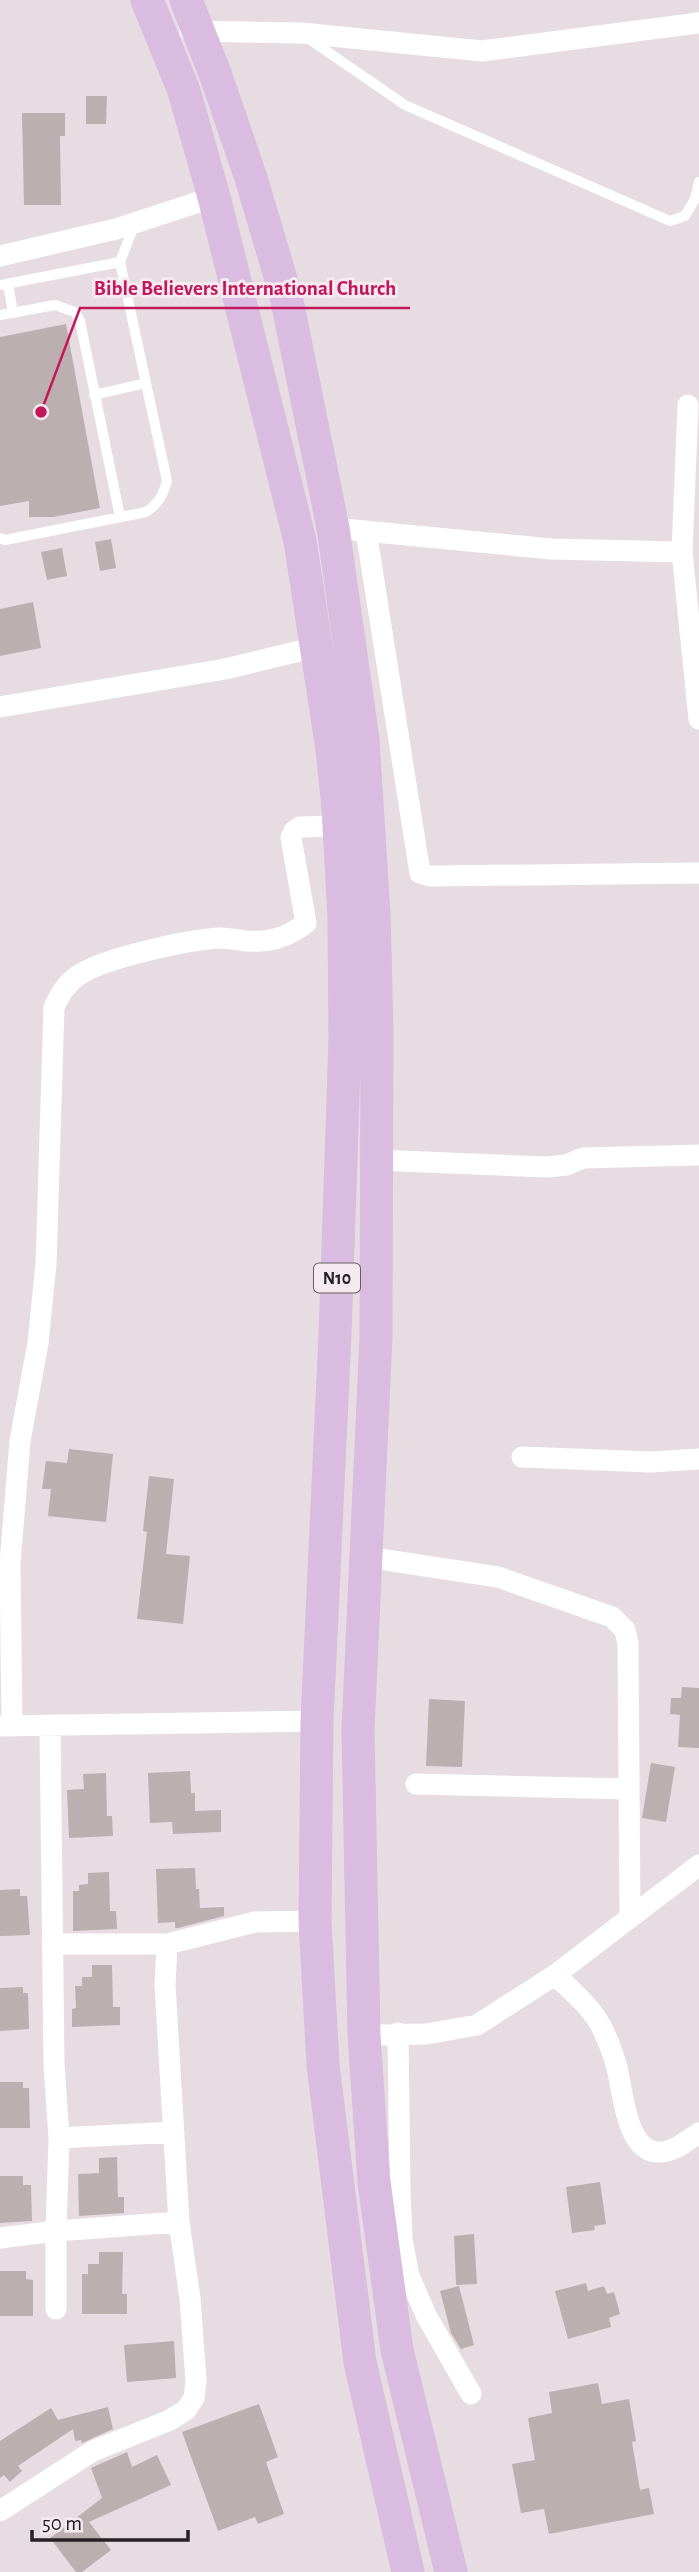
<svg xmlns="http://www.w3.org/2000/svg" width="699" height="2572" viewBox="0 0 699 2572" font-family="'Alegreya Sans',sans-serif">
	<rect width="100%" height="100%" fill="#e7dce2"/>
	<path fill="#bbafb0" d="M 86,96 L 107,96 L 106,124 L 86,124 Z
		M 22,113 L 65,113 L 65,136 L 60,136 L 61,205 L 24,205 Z
		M 66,324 L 100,508 L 53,517 L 29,517 L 29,501 L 0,506 L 0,337 Z
		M 111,539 L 116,568 L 100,571 L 95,542 Z
		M 62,548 L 67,576 L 47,580 L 41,552 Z
		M 33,602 L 41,648 L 0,656 L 0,609 Z
		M 69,1449 L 113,1454 L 106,1522 L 48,1516 L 51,1489 L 42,1489 L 46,1461 L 67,1463 Z
		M 149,1476 L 174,1479 L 166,1554 L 190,1556 L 183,1624 L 137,1619 L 147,1532 L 143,1531 Z
		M 682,1687 L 699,1688 L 699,1748 L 678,1747 L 680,1715 L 670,1714 L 671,1698 L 681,1698 Z
		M 429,1699 L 465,1701 L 462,1767 L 426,1766 Z
		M 651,1763 L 675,1767 L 666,1822 L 642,1818 Z
		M 190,1771 L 191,1793 L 195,1793 L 195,1811 L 221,1810 L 221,1832 L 173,1834 L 172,1822 L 150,1823 L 148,1773 Z
		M 106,1773 L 107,1816 L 112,1816 L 113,1836 L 69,1838 L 67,1790 L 84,1789 L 83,1774 Z
		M 195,1868 L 196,1889 L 199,1889 L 200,1908 L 224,1907 L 224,1916 L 178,1928 L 175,1928 L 175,1922 L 158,1923 L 156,1869 Z
		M 109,1872 L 110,1911 L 116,1911 L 117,1929 L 73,1931 L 73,1891 L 79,1891 L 79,1885 L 88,1884 L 88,1873 Z
		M 20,1889 L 20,1896 L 27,1896 L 30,1935 L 0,1936 L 0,1890 Z
		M 92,1965 L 112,1965 L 113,2007 L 120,2007 L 120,2025 L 72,2027 L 72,2009 L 76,2008 L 75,1986 L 82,1986 L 82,1977 L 92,1977 Z
		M 23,1987 L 23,1993 L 28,1993 L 29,2029 L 0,2031 L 0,1988 Z
		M 0,2082 L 23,2082 L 23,2088 L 29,2088 L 30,2128 L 0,2128 Z
		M 117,2157 L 118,2197 L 124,2197 L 124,2213 L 79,2216 L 78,2174 L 99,2173 L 99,2158 Z
		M 0,2176 L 23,2176 L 23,2185 L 31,2185 L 32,2221 L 0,2223 Z
		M 600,2182 L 606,2224 L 594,2226 L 595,2230 L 572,2233 L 566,2187 Z
		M 474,2234 L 477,2284 L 456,2285 L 454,2236 Z
		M 99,2252 L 123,2252 L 122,2294 L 127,2294 L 127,2314 L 82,2314 L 82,2274 L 88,2274 L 88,2264 L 99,2264 Z
		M 0,2271 L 26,2271 L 26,2279 L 33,2280 L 33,2316 L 0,2316 Z
		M 586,2283 L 588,2291 L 604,2286 L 607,2294 L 614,2292 L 620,2314 L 609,2318 L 611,2327 L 568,2339 L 555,2291 Z
		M 459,2286 L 474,2345 L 461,2349 L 451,2333 L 440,2291 Z
		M 174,2341 L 176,2378 L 127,2382 L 124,2345 Z
		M 598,2383 L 602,2404 L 629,2399 L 636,2441 L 632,2442 L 640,2490 L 649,2488 L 654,2514 L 549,2534 L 544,2509 L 521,2513 L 512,2464 L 535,2460 L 528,2418 L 552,2413 L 549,2392 Z
		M 259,2404 L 278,2457 L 266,2462 L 284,2514 L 258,2524 L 255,2517 L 218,2531 L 182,2432 Z
		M 108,2407 L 113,2429 L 82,2443 L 81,2440 L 75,2441 L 73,2429 L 18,2466 L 22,2471 L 10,2482 L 4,2475 L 0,2478 L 0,2441 L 51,2408 L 58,2420 Z
		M 127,2452 L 132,2467 L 157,2455 L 171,2485 L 89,2522 L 111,2550 L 82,2572 L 76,2572 L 50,2538 L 102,2498 L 91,2468 Z"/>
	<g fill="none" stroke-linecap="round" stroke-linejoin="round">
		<path stroke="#fff" stroke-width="10" d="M 309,39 L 405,105 L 670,221 L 685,216 L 695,199 L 699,182
			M 8,284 L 13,313
			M 0,285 L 120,262
			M 0,315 L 55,305 L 75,312 L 80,321 L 120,517
			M 94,395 L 146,383
			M 0,538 L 5,540 L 146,512 C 159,503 163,495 167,481 L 120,262 L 135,223"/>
		<path stroke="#fff" stroke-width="21" d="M 190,31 L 301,33 L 482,51 L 699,23
			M 0,256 L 116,229 L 214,197
			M 688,405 L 682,552 L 699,719
			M 333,528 L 551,549 L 682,552
			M 366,531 L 420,873 L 430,876 L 699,873
			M 0,707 L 225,669 L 316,647
			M 376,1160 L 547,1167 L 566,1165 L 583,1158 L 699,1155
			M 522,1457 L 651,1462 L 699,1459
			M 366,1557 L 498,1577 L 612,1617 L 625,1630 L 628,1644 L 630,1918
			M 50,1725 L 54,2064 L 59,2138 L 56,2231 L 56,2309
			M 0,1726 L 317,1721
			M 12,1726 L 10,1563 L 20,1441 L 38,1343 L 46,1264 L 54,1007 C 60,995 65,985 76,977 C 101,958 188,940 220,938 C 229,938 238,940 246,941 C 270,943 288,937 306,923 L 291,838 L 294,831 L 300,827 L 339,826
			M 416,1784 L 629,1789
			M 52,1944 L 167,1944 L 255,1922 L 315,1921
			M 555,1975 C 573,1992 594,2009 604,2032 C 609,2043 614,2056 617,2068 C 623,2091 626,2155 661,2152 C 675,2151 687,2141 699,2133
			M 398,2033 L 400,2189 L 402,2240 L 409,2276 L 426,2315 L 471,2394
			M 364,2035 L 426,2034 L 477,2025 L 555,1975 L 699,1865
			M 59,2138 L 174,2132
			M 0,2238 L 56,2231 L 179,2222
			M 0,2511 L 93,2451 L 170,2420 L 186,2410 L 194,2398 L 196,2381 L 190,2298 L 179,2222 L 165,1985 L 167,1944"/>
		<path stroke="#d9bce0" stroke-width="33" d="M 147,0 L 184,91 L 214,197 L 300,541 L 332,749 L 338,808 L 344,918 L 345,1040 L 335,1335 L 317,1721 L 315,1921 L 323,2065 L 360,2362 L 408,2572
			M 186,0 L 216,76 L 251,178 L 286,296 L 333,528 L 363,739 L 374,913 L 377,1030 L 376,1337 L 358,1730 L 364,2035 L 374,2182 L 397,2350 L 451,2572"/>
	</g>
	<g text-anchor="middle" stroke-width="6" stroke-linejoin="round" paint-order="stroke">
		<rect fill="#f5eaef" stroke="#635d60" stroke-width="2" x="314" y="1263.5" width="46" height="29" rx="5"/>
		<g font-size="18" font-weight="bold" fill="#252123">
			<text x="337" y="1284">N10</text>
		</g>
	</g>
	<path fill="none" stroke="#c2185b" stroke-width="2.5" d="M41 412L80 308H410"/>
	<circle fill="#c2185b" stroke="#f5eaef" stroke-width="2.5" cx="41" cy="412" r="7"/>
	<g font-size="21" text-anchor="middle" font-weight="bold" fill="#c2185b" stroke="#f5eaef" stroke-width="6" stroke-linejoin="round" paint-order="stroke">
		<text x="245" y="295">Bible Believers International Church</text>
	</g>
	<path d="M32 2530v10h156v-10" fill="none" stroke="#252123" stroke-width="3.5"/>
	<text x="42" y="2530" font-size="21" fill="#252123" stroke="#f5eaef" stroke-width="5" paint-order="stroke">50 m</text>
</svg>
